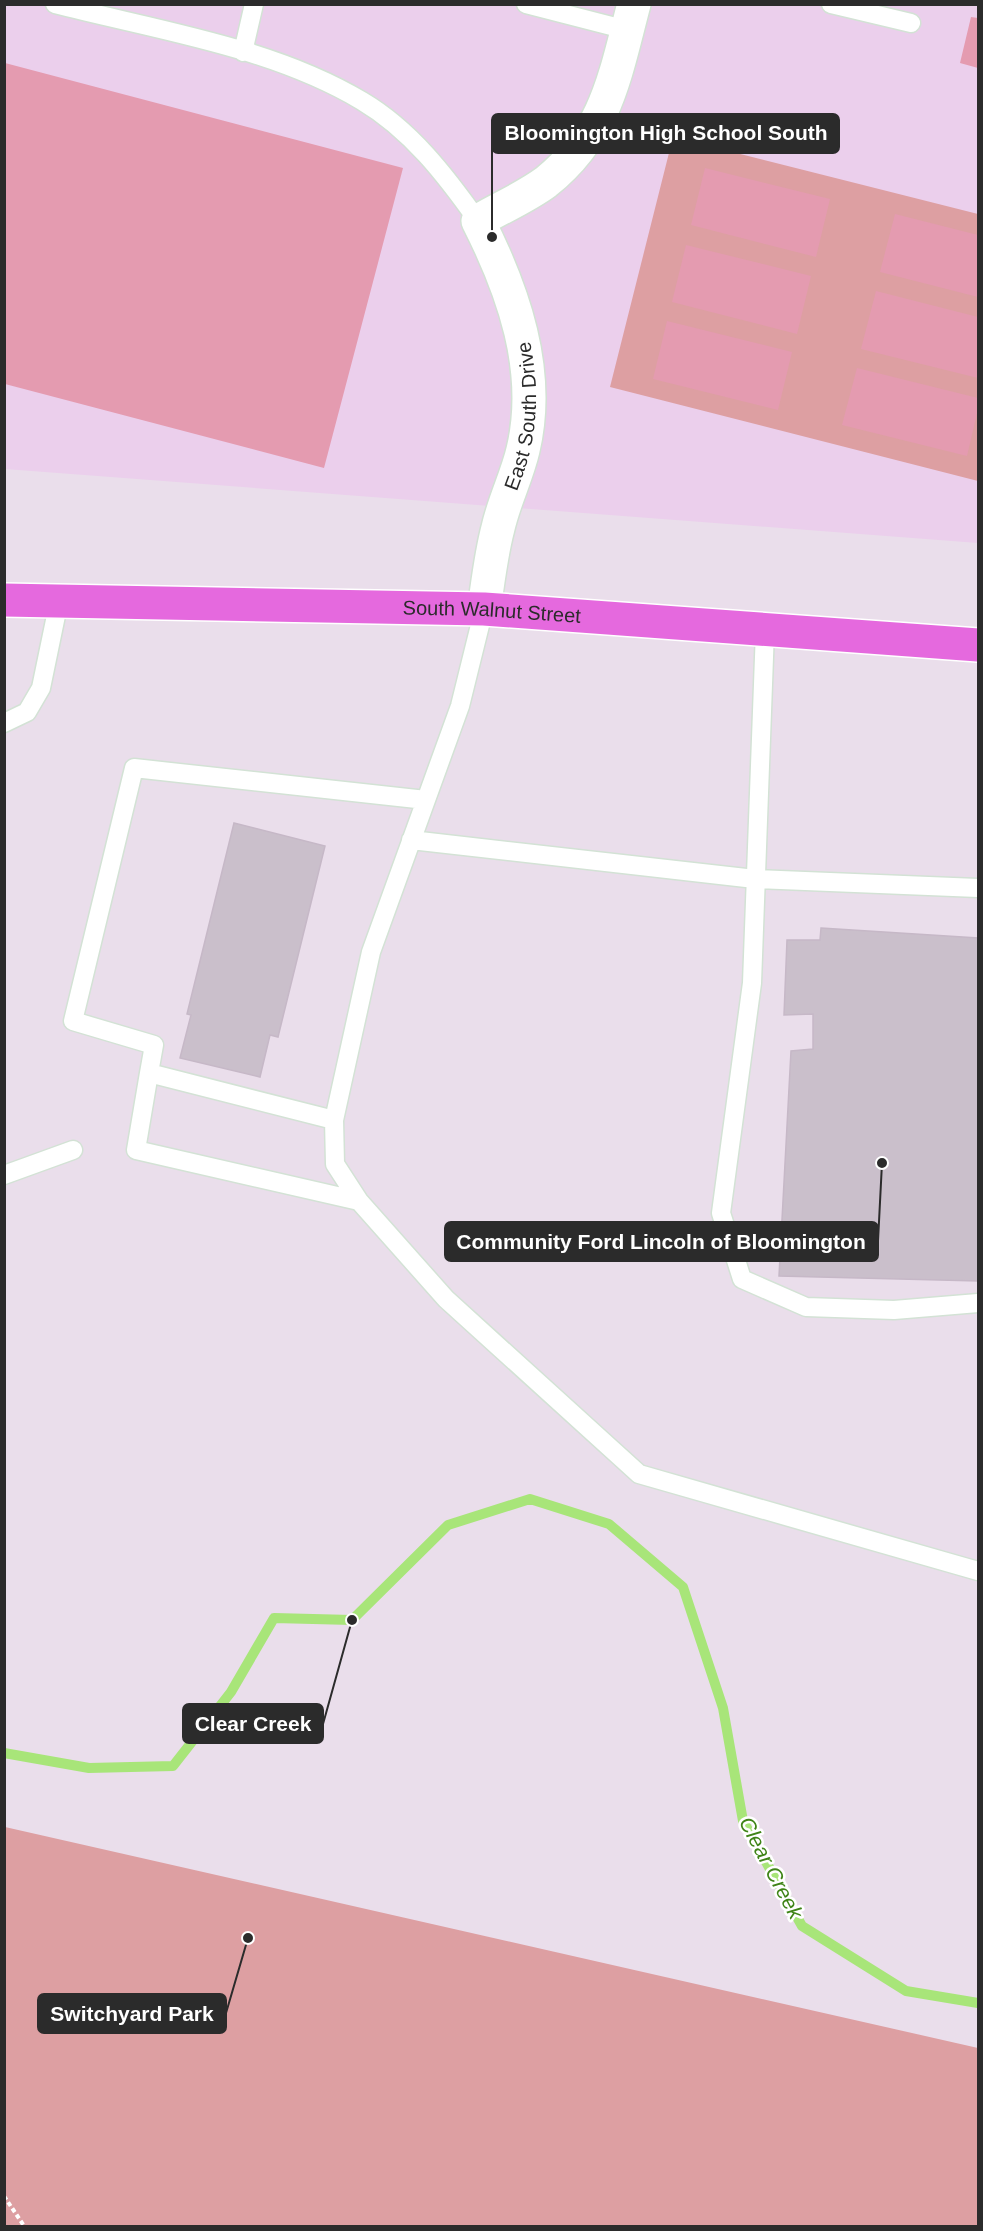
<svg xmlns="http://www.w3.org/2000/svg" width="983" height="2231" viewBox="0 0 983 2231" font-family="Arial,sans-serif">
	<rect width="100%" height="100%" fill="#eadeeb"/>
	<path fill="#ebcfec" d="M 4,5 L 978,5 L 978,543 L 5,469 Z"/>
	<path fill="#dd9fa2" d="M 673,137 L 978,214 L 978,481 L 610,387 Z
		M 5,1827 L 978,2048 L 978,2226 L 5,2226 Z"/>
	<path fill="#e49bb0" d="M 971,17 L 978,18 L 978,68 L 960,63 Z
		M 5,63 L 403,168 L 324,468 L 5,384 Z
		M 705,168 L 830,199 L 816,257 L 691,225 Z
		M 895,214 L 978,235 L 978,297 L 880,272 Z
		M 686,245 L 811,276 L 797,334 L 672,302 Z
		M 876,291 L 978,317 L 978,378 L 861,349 Z
		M 667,321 L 792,352 L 778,410 L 653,379 Z
		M 857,368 L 978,398 L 978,409 L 967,456 L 842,425 Z"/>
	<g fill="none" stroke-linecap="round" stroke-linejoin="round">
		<path stroke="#a8e579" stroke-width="10" d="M 4,1753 L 89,1768 L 173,1766 L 231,1692 L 274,1618 L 352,1620 L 448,1525 L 530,1499 L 609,1524 L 683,1587 L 723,1708 L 743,1821 L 802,1926 L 906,1991 L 978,2003"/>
	</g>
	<path fill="#cabfcb" stroke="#c6b8c7" stroke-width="1.5" d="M 234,823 L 325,846 L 278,1037 L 270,1035 L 260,1077 L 180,1058 L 191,1015 L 187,1014 Z
		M 821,928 L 978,938 L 978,1281 L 779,1276 L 791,1051 L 813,1049 L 813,1014 L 784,1015 L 787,940 L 820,940 Z"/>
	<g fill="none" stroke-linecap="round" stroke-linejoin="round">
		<defs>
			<path id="lane" d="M 55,4 C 156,30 272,47 362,101 C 411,130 446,176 478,221
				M 526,4 L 627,30
				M 831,4 L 911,23
				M 243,52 L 254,4
				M 484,609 L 460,706 L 371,952 L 334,1120 L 335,1164 L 359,1201 L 446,1299 L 639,1474 L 978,1571
				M 765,630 L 752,983 L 721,1213 L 742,1279 L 806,1307 L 894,1310 L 978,1303
				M 4,723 L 27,712 L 41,688 L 59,601
				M 411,840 L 755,879 L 978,888
				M 149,1073 L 136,1150 L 359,1201
				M 334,1120 L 149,1073 L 154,1045 L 73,1021 L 134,768 L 426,800
				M 4,1175 L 73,1150"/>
			<g id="street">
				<path id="s1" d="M 484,609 C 488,582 491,554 498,528 C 504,501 517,476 523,450 C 542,371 513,290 478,221 C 500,208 526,197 546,182 C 607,133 615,75 634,4"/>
			</g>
			<g id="primary">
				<path id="s2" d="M 4,600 L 484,609 L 978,645"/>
			</g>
		</defs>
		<use href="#lane" stroke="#d3e2d5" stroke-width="21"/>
		<use href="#street" stroke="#d3e2d5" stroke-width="36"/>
		<use href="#primary" stroke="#fff" stroke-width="36"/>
		<path stroke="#fff" stroke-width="4" stroke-dasharray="4.5 3" stroke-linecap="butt" d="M 4,2196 L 24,2226"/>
		<use href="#lane" stroke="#fff" stroke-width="18"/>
		<use href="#street" stroke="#fff" stroke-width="33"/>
		<use href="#primary" stroke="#e569de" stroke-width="33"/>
	</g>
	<g text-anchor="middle" stroke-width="5" stroke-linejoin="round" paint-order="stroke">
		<g font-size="20" fill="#2b2b2b" stroke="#fff">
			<text dy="7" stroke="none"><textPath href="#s1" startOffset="198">East South Drive</textPath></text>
			<text dy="7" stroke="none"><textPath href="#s2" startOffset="488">South Walnut Street</textPath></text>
		</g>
		<g font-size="21" font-style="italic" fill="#3f8417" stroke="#fff">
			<text transform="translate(771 1868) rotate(62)" y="7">Clear Creek</text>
		</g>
	</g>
	<path fill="none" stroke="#2b2b2b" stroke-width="2" d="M492 237L492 133M882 1163L878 1241M352 1620L323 1724M248 1938L226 2013"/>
	<g fill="#2b2b2b" stroke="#fff" stroke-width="2">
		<circle cx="492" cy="237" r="6"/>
		<circle cx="882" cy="1163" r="6"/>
		<circle cx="352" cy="1620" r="6"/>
		<circle cx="248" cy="1938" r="6"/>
	</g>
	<g fill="#2b2b2b" stroke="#2b2b2b" stroke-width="2">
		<rect x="492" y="114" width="347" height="39" rx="6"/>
		<rect x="445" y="1222" width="433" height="39" rx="6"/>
		<rect x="183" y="1704" width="140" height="39" rx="6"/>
		<rect x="38" y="1994" width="188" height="39" rx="6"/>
	</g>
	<g font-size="21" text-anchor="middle" font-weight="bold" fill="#fff">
		<text x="666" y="140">Bloomington High School South</text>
		<text x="661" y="1249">Community Ford Lincoln of Bloomington</text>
		<text x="253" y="1731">Clear Creek</text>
		<text x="132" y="2021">Switchyard Park</text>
	</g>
	<rect width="983" height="2231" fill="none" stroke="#2b2b2b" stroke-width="12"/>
</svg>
